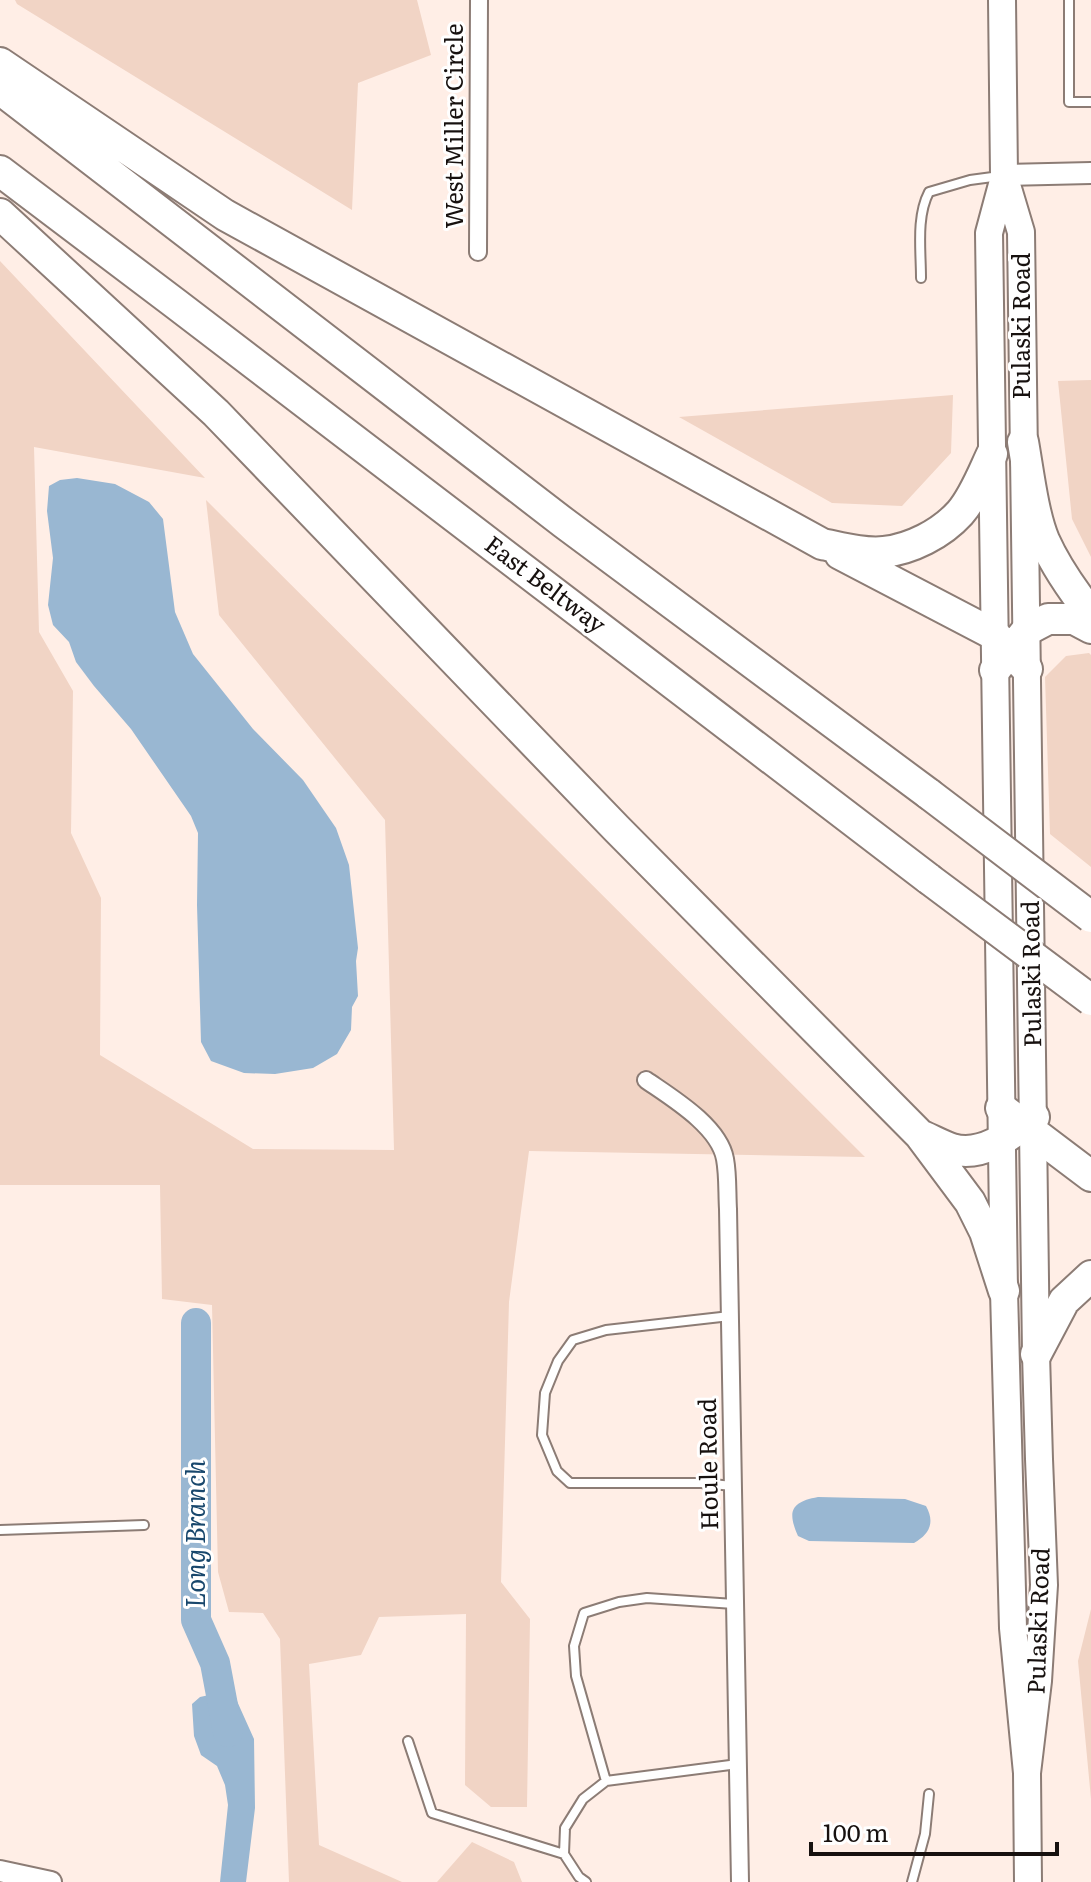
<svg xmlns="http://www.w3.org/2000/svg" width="1091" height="1882" viewBox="0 0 1091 1882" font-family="Literata,serif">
	<rect width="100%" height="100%" fill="#ffeee6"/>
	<path fill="#f1d4c5" d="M 15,0 L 417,0 L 431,55 L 358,83 L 352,210 L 17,4 Z
		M 0,261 L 205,478 L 34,447 L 39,632 L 73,691 L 71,833 L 101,898 L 100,1055 L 253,1149 L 394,1150 L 385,820 L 219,615 L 206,500 L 865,1157 L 529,1151 L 509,1302 L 501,1582 L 530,1619 L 527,1807 L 491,1807 L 465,1785 L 466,1614 L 379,1617 L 361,1655 L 309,1664 L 319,1845 L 402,1882 L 289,1882 L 280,1639 L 263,1613 L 229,1612 L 218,1572 L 212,1305 L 162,1299 L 160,1185 L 0,1185 Z
		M 1091,380 L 1091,557 L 1072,519 L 1058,381 Z
		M 953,395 L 951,453 L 902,506 L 832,503 L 679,417 Z
		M 1089,653 L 1091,655 L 1091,867 L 1050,834 L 1045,677 L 1066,656 Z
		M 1091,1609 L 1091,1799 L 1078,1661 Z
		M 472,1842 L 514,1862 L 522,1882 L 437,1882 Z"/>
	<path fill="#99b7d2" d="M 77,478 L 115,484 L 149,502 L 163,519 L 175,612 L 193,654 L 253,729 L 303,780 L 336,828 L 349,865 L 358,948 L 356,961 L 358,996 L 352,1007 L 351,1030 L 337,1054 L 313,1068 L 275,1074 L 244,1073 L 211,1061 L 201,1042 L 197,905 L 198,833 L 191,816 L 131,729 L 94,686 L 76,662 L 69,642 L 53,625 L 48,605 L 53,558 L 47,511 L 49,486 L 60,480 Z
		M 818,1497 L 905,1499 L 926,1506 C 935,1522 930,1534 914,1543 L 809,1541 L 798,1536 C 787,1511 791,1502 818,1497 Z
		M 232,1690 L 254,1739 L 255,1808 L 246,1882 L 220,1882 L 228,1805 L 225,1785 L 217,1766 L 201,1755 L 194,1736 L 192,1704 L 200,1697 Z"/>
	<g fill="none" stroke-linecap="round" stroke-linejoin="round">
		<path stroke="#99b7d2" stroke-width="30" d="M 196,1323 L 196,1620 L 215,1663 L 228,1732"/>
		<defs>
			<path id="service" d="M 1069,0 L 1069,102 L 1091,102
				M 921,278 C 921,250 916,217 929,192 L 970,180 L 1000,176
				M 730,1316 L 606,1330 L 573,1340 L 558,1361 L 545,1393 L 542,1435 L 557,1471 L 570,1483 L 701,1483 L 733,1486
				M 0,1530 L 144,1525
				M 408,1741 L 432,1813 L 564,1854
				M 606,1781 L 576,1676 L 574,1646 L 584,1613 L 619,1602 L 647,1598 L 734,1604
				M 586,1882 L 579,1877 L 564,1854 L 565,1828 L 583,1799 L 606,1781 L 738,1764
				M 912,1882 L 925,1834 L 929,1794"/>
			<path id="minor" d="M 478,252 L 479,0
				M 646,1080 C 672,1098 719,1126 725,1159 C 728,1175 727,1193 728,1209 L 740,1882"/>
			<path id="tertiary" d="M 1004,175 L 1091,173
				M 0,1871 L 51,1882"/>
			<path id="primary" d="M 1002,0 L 1004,175 L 1021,232 L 1036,1354 L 1039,1459 L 1044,1585 L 1038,1681 L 1027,1773
				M 1004,177 L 989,233 L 1004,1291 L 1013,1628 L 1027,1773 L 1028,1882"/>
			<path id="motorway" d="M 0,63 L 225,215 L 822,544 C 842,548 864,554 884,552 C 911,549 941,534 960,513 C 974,497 983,473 992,454
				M 0,89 L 564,523 L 929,794
				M 0,171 L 176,304 L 929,879
				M 0,214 L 216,413 L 616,828 L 920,1135 L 970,1202 L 985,1232 L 1004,1291
				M 1023,442 C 1028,470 1033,514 1044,540 C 1056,567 1073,591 1091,614
				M 840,554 L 995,635 L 1027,669
				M 995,670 L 1027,630 L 1048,619 L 1074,619 L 1091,628
				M 1001,1108 L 1091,1176
				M 922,1136 C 932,1140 942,1146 952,1149 C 983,1158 1012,1134 1034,1117
				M 1036,1354 L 1064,1301 L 1091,1276"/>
		</defs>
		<use href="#service" stroke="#8c7c75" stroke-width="12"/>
		<use href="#minor" stroke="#8c7c75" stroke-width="20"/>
		<use href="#tertiary" stroke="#8c7c75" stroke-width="24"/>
		<use href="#primary" stroke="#8c7c75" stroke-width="30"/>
		<use href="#motorway" stroke="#8c7c75" stroke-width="34"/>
		<use href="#service" stroke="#fff" stroke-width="8"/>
		<use href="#minor" stroke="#fff" stroke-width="16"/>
		<use href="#tertiary" stroke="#fff" stroke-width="20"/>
		<use href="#primary" stroke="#fff" stroke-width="26"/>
		<use href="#motorway" stroke="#fff" stroke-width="30"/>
		<defs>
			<path id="motorway-bridge" d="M 929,794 L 1091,917
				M 929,879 L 1091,1000"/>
		</defs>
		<use href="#motorway-bridge" stroke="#8c7c75" stroke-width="34" stroke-linecap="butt"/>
		<use href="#motorway-bridge" stroke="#fff" stroke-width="30"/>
	</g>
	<g text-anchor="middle" stroke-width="6" stroke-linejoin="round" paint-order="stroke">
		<g font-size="24" fill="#17110f" stroke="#fff">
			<text transform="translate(455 126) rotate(-90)" y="8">West Miller Circle</text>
			<text transform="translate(1022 326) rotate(-90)" y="8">Pulaski Road</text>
			<text transform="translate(545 585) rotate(37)" y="8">East Beltway</text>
			<text transform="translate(1032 974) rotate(-91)" y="8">Pulaski Road</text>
			<text transform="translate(709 1464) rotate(-91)" y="8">Houle Road</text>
			<text transform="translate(1039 1621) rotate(-88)" y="8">Pulaski Road</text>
		</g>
		<g font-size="26" font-style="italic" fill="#18476c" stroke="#fff">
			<text transform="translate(196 1534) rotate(-90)" y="9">Long Branch</text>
		</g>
	</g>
	<path d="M811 1842v12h246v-12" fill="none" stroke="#17110f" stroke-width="4"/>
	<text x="823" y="1842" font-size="24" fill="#17110f" stroke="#ffffff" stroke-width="6" paint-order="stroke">100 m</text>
</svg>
